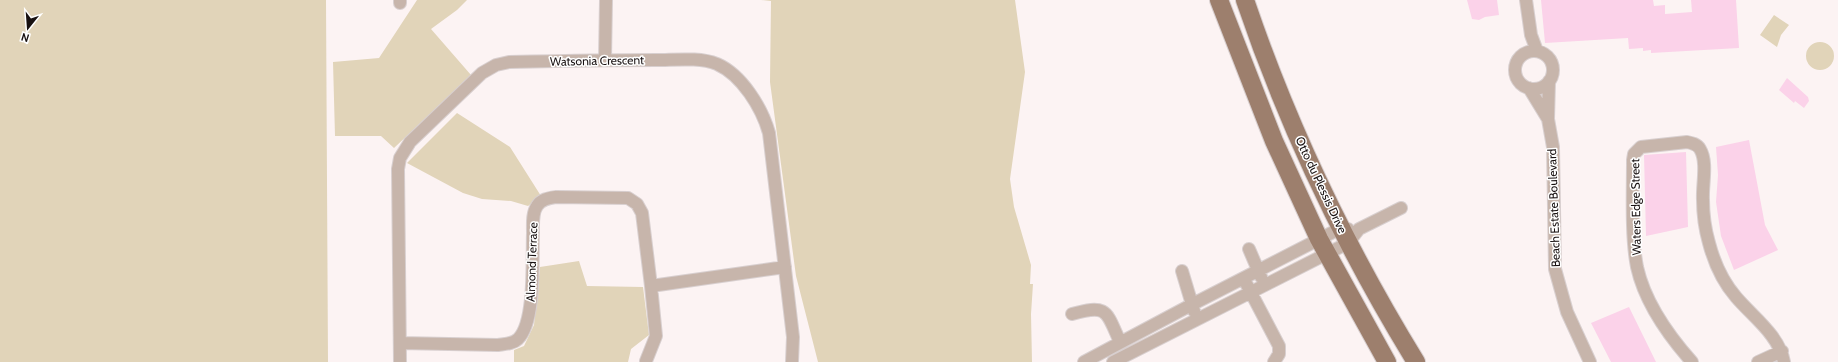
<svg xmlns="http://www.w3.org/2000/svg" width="1838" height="362" viewBox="0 0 1838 362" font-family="Cabin,sans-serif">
	<rect width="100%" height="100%" fill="#fcf3f3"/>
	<path fill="#e1d4b9" d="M 0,0 L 326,0 L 328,362 L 0,362 Z
		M 417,0 L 467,0 L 457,10 L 431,29 L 471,75 L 394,148 L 381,136 L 335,136 L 333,62 L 379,58 Z
		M 761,0 L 1015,0 L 1025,72 L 1010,179 L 1014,207 L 1031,265 L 1030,284 L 1033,284 L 1031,314 L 1032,362 L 818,362 L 796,276 L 770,82 L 771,1 Z
		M 1774,15 L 1789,25 L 1781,35 L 1777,47 L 1760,35 Z
		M1806 56a14 14 0 1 1 28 0a14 14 0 1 1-28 0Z
		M 457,113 L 510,147 L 541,196 L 528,206 L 511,201 L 482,199 L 463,193 L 407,163 Z
		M 579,261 L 587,286 L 643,287 L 649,335 L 631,349 L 628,362 L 514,362 L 514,350 L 524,346 L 534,325 L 540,267 Z"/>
	<path fill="#fbd2e9" d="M 1467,0 L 1497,0 L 1499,15 L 1485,17 L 1479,20 L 1472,19 Z
		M 1541,0 L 1653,0 L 1654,6 L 1665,5 L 1665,14 L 1692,12 L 1691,0 L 1736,0 L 1739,48 L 1651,53 L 1651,50 L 1643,51 L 1643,48 L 1629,49 L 1628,38 L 1545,43 Z
		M 1787,78 L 1808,97 L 1809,101 L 1804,108 L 1795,101 L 1794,103 L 1779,90 Z
		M 1749,140 L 1765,225 L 1778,250 L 1734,270 L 1721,236 L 1716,202 L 1718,175 L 1716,147 Z
		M 1686,152 L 1688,227 L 1646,236 L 1644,155 Z
		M 1629,307 L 1656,362 L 1611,362 L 1591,323 Z"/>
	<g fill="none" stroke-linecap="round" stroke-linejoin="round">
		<defs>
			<path id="street" d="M 400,0 L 400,3
				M 1526,0 L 1531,35 L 1537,51
				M1515 70a19 19 0 1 1 38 0a19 19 0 1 1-38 0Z
				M 605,60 L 606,0
				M 1549,81 L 1548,119 L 1553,147 L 1555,269 L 1567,312 L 1590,362
				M 1529,88 L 1548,119
				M 1249,249 L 1261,277
				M 1182,271 L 1194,311
				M 1247,285 L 1279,346 L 1279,354 L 1274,362
				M 1072,314 C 1108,304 1106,311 1120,342
				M 400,343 L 498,345 C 505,344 513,344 518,339 C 536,322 532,257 533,233 C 533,225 532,213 537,206 C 541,199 549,198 556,197 L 628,198 L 637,204 L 642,213 L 651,286 L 785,267
				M 646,361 L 656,336 L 651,286
				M 400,362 L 398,169 L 400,158 L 410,142 L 482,73 L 496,65 L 509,62 C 558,61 607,60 656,60 C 675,60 699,57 717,64 C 742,75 762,108 769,133 L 793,337 L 792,362
				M 1084,362 L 1191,305 L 1341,228 L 1348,229
				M 1113,362 L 1348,243 L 1359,229 L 1401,208
				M 1692,362 C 1668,335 1645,303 1637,267 C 1631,236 1633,192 1633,160 L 1634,154 L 1641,147 L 1687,142 C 1692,143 1697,144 1700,149 C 1708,162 1702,185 1703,200 C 1703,214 1705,229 1709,243 C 1714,262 1723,282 1736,297 C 1753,317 1779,335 1784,362
				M 1758,362 L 1782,351"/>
			<path id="primary" d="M 1219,0 L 1274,141 L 1319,239 L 1387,362
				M 1245,0 C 1288,127 1346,248 1416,362"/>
		</defs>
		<use href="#street" stroke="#d8cfcf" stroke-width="14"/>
		<use href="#primary" stroke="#d8cfcf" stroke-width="20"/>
		<use href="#street" stroke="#c7b5ab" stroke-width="12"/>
		<use href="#primary" stroke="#9d7f6d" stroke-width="18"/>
	</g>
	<g text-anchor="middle" stroke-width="3" stroke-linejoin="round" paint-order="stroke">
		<g font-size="12" fill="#181111" stroke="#fff">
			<text transform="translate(597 61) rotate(-1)" y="4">Watsonia Crescent</text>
			<text transform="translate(1321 185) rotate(65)" y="4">Otto du Plessis Drive</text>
			<text transform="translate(1636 207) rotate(-91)" y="4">Waters Edge Street</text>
			<text transform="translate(1554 208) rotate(-92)" y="4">Beach Estate Boulevard</text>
			<text transform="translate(532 262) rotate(-88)" y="4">Almond Terrace</text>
		</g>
	</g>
	<g transform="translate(28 28) rotate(197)" stroke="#ffffff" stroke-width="3" paint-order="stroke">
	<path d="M0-3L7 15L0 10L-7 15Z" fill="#181111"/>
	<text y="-6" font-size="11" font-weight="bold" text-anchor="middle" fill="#181111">N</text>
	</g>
</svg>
